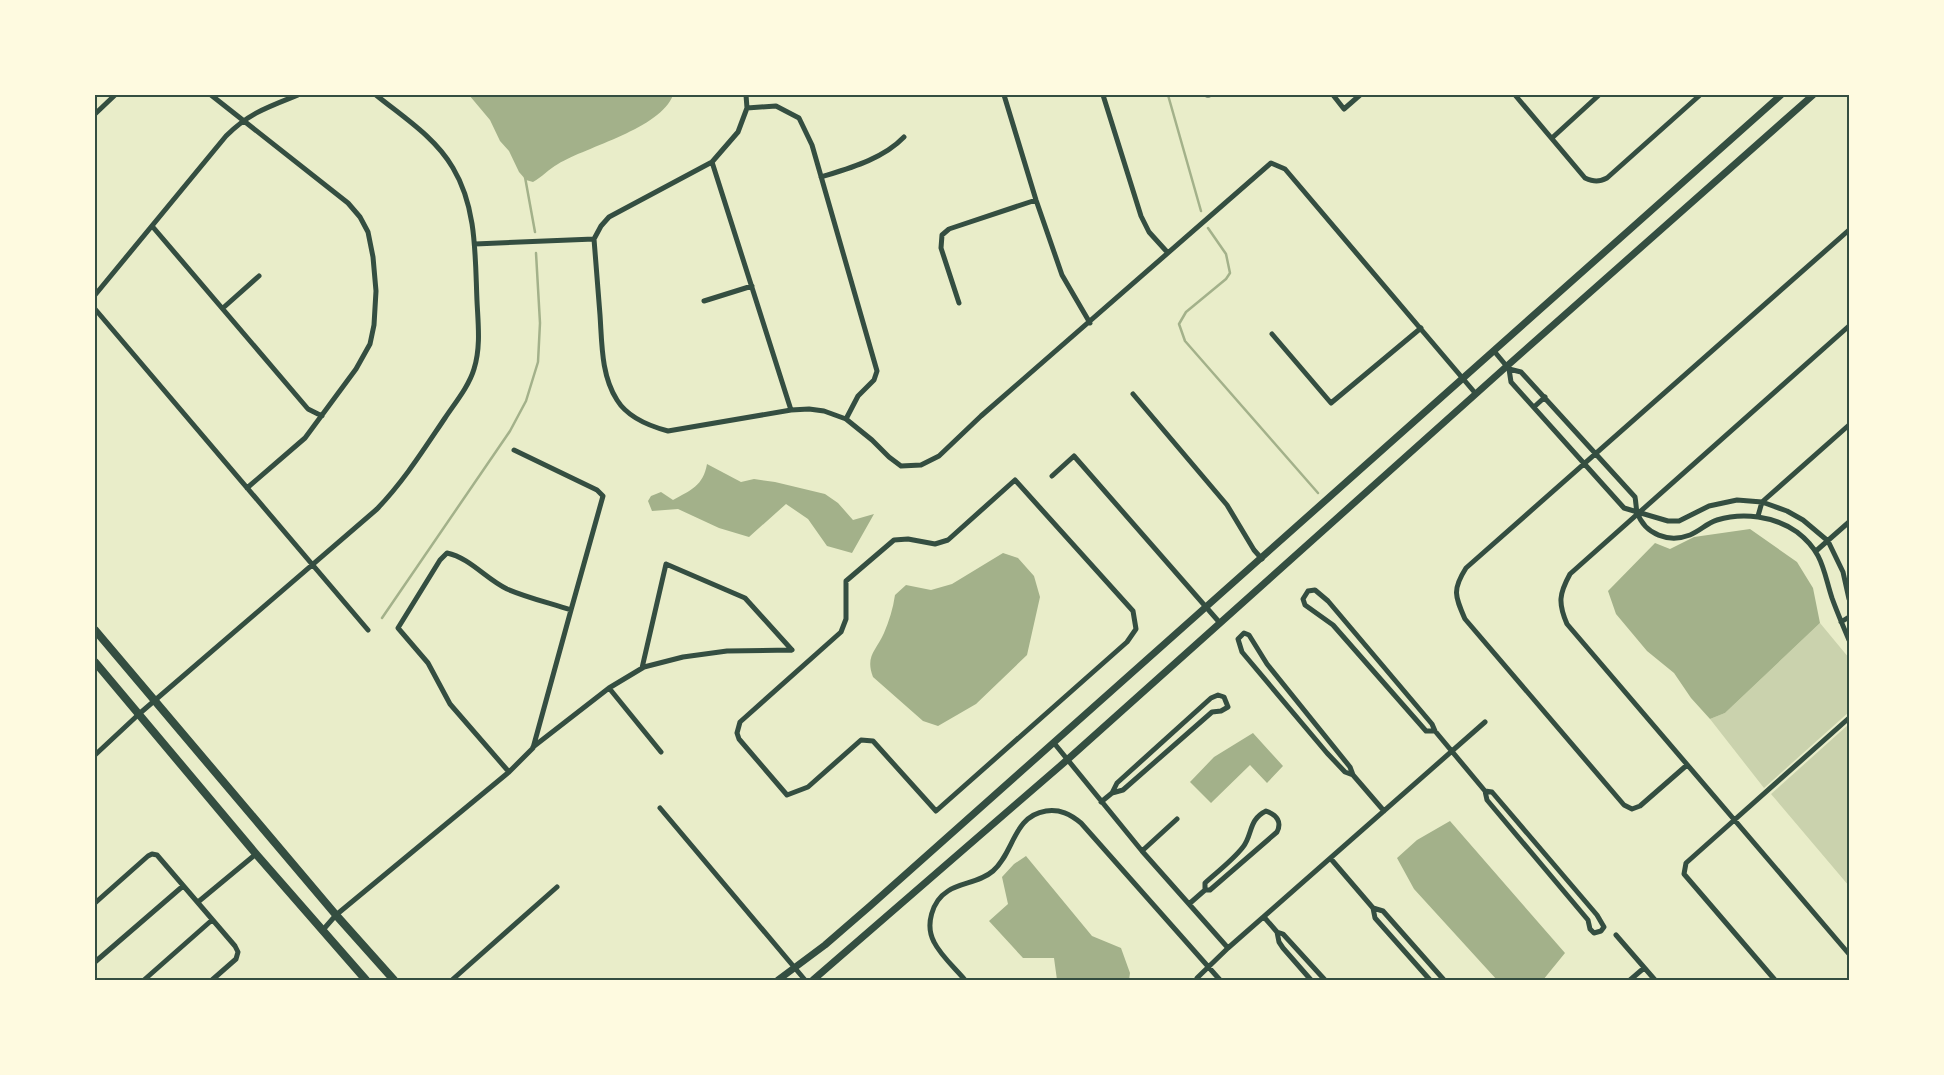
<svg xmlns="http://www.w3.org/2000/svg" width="1944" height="1075" viewBox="0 0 1944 1075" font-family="Quicksand,sans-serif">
	<rect width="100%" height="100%" fill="#e9edc9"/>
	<path fill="#cad2ad" d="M 1820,623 L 1849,658 L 1849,712 L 1764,788 L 1710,719 L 1725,713 Z
		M 1849,724 L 1849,886 L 1771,794 Z"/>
	<path fill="#a3b18a" d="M 469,95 L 673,95 C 660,129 588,146 558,164 C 549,169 542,177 533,182 L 526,180 L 519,172 L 509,151 L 500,141 L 490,120 Z
		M 707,464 L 741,482 L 754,479 L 775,482 L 825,494 L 838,503 L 853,520 L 874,514 L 852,553 L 827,546 L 808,519 L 786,504 L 749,537 L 719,528 L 678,509 L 652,511 L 648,501 L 651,496 L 661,492 L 673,500 C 691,490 703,486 707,464 Z
		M 1750,529 L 1797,562 L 1813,588 L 1820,623 L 1725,713 L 1710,719 L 1691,698 L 1674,673 L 1647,651 L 1616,614 L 1608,591 L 1655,543 L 1670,549 L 1694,537 Z
		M 1003,553 L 1018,558 L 1034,576 L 1040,597 L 1027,655 L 976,704 L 938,726 L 923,721 L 873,677 C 865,656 876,651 884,633 C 889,621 893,609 895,595 L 906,585 L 931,590 L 952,584 Z
		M 1253,733 L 1283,766 L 1267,783 L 1250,765 L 1211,803 L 1190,782 L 1214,757 Z
		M 1450,821 L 1565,953 L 1543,980 L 1497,980 L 1414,889 L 1397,858 L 1417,840 Z
		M 1026,856 L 1092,936 L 1121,948 L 1130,973 L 1129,980 L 1057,980 L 1054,958 L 1023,958 L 989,921 L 1008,904 L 1002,877 L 1014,864 Z"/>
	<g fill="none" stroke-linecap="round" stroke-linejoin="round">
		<path stroke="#a3b18a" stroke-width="2.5" d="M 1168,95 L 1201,211
			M 525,177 L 535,232
			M 1208,228 L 1226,254 L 1230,273 L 1226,279 L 1186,312 L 1179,324 L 1185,341 L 1318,493
			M 382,618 L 510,431 L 526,401 L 538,362 L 540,323 L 536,253"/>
		<path stroke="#344e41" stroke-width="5" d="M 211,95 L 348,203 L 360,217 L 368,232 L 373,257 L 376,291 L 374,325 L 370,344 L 356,369 L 305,438 L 247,488
			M 746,95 L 747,108 L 738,132 L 712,162 L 609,217 L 601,226 L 594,239 C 596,264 598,289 600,315 C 602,343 601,375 617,400 C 628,418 649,426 668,431 L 791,410 L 809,409 L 824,411 L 846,419 L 872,440 L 889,457 L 901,466 L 921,465 L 939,456 L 981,416 L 1271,163 L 1285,169 L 1476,394
			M 1004,95 L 1036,200 L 1062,275 L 1090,323
			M 1103,95 L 1141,216 L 1149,232 L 1168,253
			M 1207,95 L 1209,95
			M 1333,95 L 1344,109 L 1360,95
			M 1515,95 L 1585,178 C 1594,182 1599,182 1607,178 L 1700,95
			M 747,108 L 776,106 L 799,118 L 812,145 L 877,371 L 874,380 L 858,396 L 846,419
			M 95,114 L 115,95
			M 1552,138 L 1599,95
			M 712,162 L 791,410
			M 821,177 C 850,168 883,159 904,137
			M 152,226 L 308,409 L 322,416
			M 475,244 L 594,239
			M 95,295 L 226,136 C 249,113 268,107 298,95
			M 704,301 L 752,286
			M 959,303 L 941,248 L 942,235 L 949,229 L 1036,200
			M 223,308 L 259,276
			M 95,309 L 368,630
			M 1849,326 L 1570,574 C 1559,594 1558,603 1567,624 L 1849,954
			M 1272,334 L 1331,403 L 1421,328
			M 1494,351 L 1509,369 L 1511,382 L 1624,508 L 1668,521 L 1679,521 L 1709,506 L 1737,500 L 1762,502 L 1787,511 L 1803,520 L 1828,541 L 1843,572 L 1849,599
			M 1509,369 L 1521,372 L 1635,497 C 1636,502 1636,508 1637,512 C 1645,535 1669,543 1690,535 C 1700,531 1707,523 1717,520 C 1743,512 1774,516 1797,532 C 1823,552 1823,570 1832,598 C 1837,612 1843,626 1849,640
			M 1133,394 L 1227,505 L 1254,550 L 1262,559
			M 1534,407 L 1545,397
			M 514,450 L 597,490 L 603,496 L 571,610
			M 1052,476 L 1074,456 L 1220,623
			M 1015,480 L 1133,611 L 1136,629 L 1127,642 L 936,811 L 873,741 L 861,740 L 808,787 L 787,795 L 739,739 L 737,733 L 740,722 L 841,632 L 846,619 L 846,581 L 894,540 L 908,539 L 935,544 L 948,540 Z
			M 1758,516 L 1762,502 L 1849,425
			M 1816,551 L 1849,522
			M 1841,622 L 1849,617
			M 642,668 L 666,564 L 745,598 L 792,650
			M 609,688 L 661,752
			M 1435,731 L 1426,731 L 1333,625 L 1305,605 L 1303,599 L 1308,591 L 1315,590 L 1328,601 L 1432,724 L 1435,731 L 1485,791 L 1487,800 L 1588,920 L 1590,929 L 1594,933 L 1601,931 L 1604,927 L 1597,915 L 1492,792 L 1485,791
			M 1054,743 L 1142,851 L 1228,948
			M 533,747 L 609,688 L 644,667 L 683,657 L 727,651 L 792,650
			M 95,755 L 139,714 L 377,509 C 404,481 424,449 445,418 C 455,403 469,386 474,369 C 481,347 478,323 477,301 C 475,256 477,208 453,168 C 435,137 403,117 376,95
			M 1687,765 L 1640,806 L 1632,809 L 1624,805 L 1465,619 C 1455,596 1452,590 1466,568 L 1849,230
			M 1353,775 L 1345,772 L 1327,753 L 1242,652 L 1238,639 L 1244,633 L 1249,635 L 1267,664 L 1350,767 L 1353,775 L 1384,811
			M 1101,802 L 1112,793 L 1123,790 L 1212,712 L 1221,711 L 1228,707 L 1224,697 L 1218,695 L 1211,698 L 1117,783 L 1112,793
			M 660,808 L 805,980
			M 1142,851 L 1177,819
			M 1331,859 L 1373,908 L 1375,918 L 1430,980
			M 198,902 L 256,854
			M 95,903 L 148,856 L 152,854 L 157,855 L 235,946 L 238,952 L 236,959 L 212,980
			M 1189,904 L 1205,890 L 1210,890 L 1277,832 C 1282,822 1277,815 1266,811 C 1248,820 1253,834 1243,847 C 1233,860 1217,872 1205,883 L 1205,890
			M 1373,908 L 1383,911 L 1444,980
			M 1264,917 L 1277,932 L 1279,942 L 1283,948 L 1311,980
			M 322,931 L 336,915 L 509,772 L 533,748 L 571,610 C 550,603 528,598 507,589 C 486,579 470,558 447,553 L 440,560 L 398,628 L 428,663 L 450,704 L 509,772
			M 1277,932 L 1283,934 L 1325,980
			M 1616,935 L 1655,980
			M 95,962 L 183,886
			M 1197,978 L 1228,948 L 1485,722
			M 144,980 L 212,920
			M 452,980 L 557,887
			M 965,980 C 955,968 941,956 934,942 C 925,925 932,901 948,891 C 962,882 979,883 993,871 C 1014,853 1013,816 1046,811 C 1060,809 1070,814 1081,823 L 1220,980
			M 1630,980 L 1644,968
			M 1775,980 L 1684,874 L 1686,863 L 1849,718"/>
		<path stroke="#344e41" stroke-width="7" d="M 778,980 L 825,945 L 870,906 L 1781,95
			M 813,980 L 1067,760 L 1507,366 L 1813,95"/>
		<path stroke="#344e41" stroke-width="8" d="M 95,630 L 336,915 L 394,980
			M 95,662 L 256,854 L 366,980"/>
	</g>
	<rect width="1944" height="1075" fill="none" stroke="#fefae0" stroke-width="192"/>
	<rect x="96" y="96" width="1752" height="883" fill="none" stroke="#344e41" stroke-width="2"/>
</svg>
